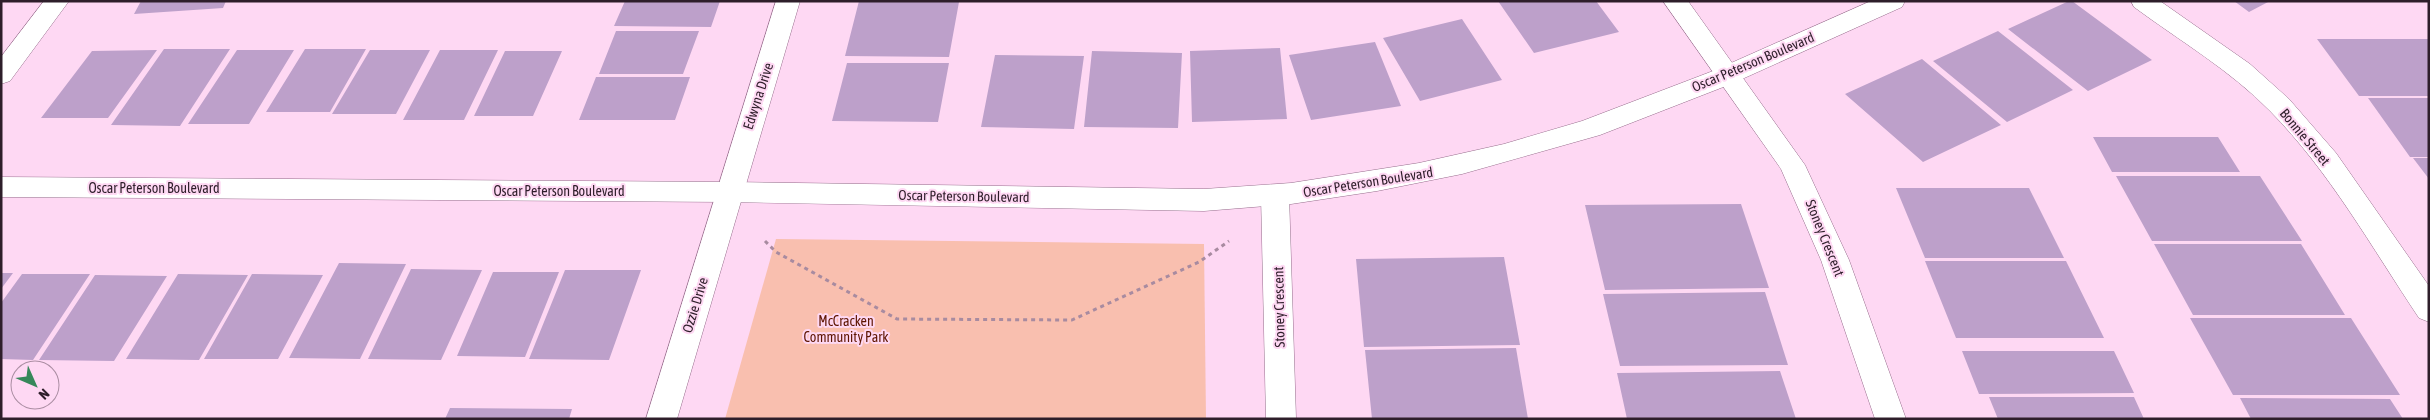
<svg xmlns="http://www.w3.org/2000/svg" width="2430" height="420" viewBox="0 0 2430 420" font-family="'Asap Condensed',sans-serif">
	<rect width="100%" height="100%" fill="#fed8f3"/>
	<path fill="#f9bfaf" d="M 776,239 L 1204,244 L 1206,419 L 725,419 Z"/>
	<path fill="#bda0ca" d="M 141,1 L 226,1 L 223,8 L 134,14 Z
		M 625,1 L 720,1 L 711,27 L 614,26 Z
		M 859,1 L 959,2 L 949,57 L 845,56 Z
		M 1498,1 L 1596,1 L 1619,32 L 1534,53 Z
		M 2069,1 L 2072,1 L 2152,60 L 2088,91 L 2008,29 Z
		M 2234,1 L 2270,1 L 2249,12 Z
		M 1462,19 L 1502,80 L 1420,101 L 1383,38 Z
		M 616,31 L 699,31 L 683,74 L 599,74 Z
		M 1998,31 L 2073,90 L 2007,122 L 1933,61 Z
		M 2317,39 L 2429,39 L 2429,96 L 2359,96 Z
		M 1375,42 L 1401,106 L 1311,120 L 1289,55 Z
		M 1280,48 L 1287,119 L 1192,122 L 1190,51 Z
		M 164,49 L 230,49 L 180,126 L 111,125 Z
		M 305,49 L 366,49 L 330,112 L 266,112 Z
		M 157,50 L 108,118 L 41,118 L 92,51 Z
		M 237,50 L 294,50 L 249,124 L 188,124 Z
		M 370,50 L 430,50 L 396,114 L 332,114 Z
		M 440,50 L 498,50 L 464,120 L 403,120 Z
		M 505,51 L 562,51 L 533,116 L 474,116 Z
		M 1092,51 L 1182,53 L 1178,128 L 1084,127 Z
		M 995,55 L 1084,56 L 1074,129 L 981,127 Z
		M 1922,59 L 2001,125 L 1923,162 L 1845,94 Z
		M 847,63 L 949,63 L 938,122 L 832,121 Z
		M 596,77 L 690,77 L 675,120 L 579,120 Z
		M 2368,98 L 2429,98 L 2429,157 L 2410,157 Z
		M 2093,137 L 2218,137 L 2240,172 L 2112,172 Z
		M 2413,158 L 2429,158 L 2429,179 Z
		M 2116,176 L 2260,176 L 2302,241 L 2152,241 Z
		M 1896,188 L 2029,188 L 2064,258 L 1925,258 Z
		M 1741,204 L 1769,288 L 1605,290 L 1585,205 Z
		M 2154,244 L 2301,244 L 2345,315 L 2193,315 Z
		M 1504,257 L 1520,345 L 1364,347 L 1356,259 Z
		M 1925,261 L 2066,261 L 2104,338 L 1956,338 Z
		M 339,263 L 406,264 L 360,359 L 289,358 Z
		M 411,269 L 482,270 L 441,360 L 368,359 Z
		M 565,270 L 641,270 L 609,360 L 529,359 Z
		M 493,272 L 559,272 L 525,357 L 457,356 Z
		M 1,273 L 13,273 L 1,289 Z
		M 22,274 L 90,274 L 33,360 L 1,359 L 1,303 Z
		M 178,274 L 248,275 L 199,360 L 126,359 Z
		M 252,274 L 323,275 L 278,359 L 204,359 Z
		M 95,275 L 167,276 L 114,361 L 39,360 Z
		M 1765,292 L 1788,365 L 1620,366 L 1603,294 Z
		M 2190,318 L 2351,318 L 2400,395 L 2233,395 Z
		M 1516,348 L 1528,419 L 1372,419 L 1365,350 Z
		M 1962,351 L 2114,351 L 2134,393 L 1979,394 Z
		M 1780,371 L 1796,419 L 1627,419 L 1617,373 Z
		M 1989,397 L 2134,397 L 2144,419 L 1998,419 Z
		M 2240,398 L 2390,399 L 2403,419 L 2251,419 Z
		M 450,408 L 572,409 L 569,419 L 445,419 Z"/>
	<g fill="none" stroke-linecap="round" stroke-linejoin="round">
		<defs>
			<path id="minor" d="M 44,1 L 69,1 L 10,81 L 1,84 L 1,57 Z
				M 776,1 L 800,1 L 677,419 L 646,419 Z
				M 1663,1 L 1688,1 L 1805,165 L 1849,260 L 1906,419 L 1875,419 L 1821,260 L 1781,169 Z
				M 2131,1 L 2160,1 L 2250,64 L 2289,99 L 2336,153 L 2429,286 L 2429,322 L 2419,318 C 2372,248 2330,172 2270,111 C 2230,70 2180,41 2134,7 Z
				M 1275,185 L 1285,188 L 1289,195 L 1296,419 L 1266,419 L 1261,195 L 1265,188 Z"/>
			<path id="tertiary" d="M 1871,1 L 1905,1 L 1902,7 L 1731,84 L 1600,135 L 1462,174 L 1377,191 L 1291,204 L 1204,211 L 729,202 L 1,197 L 1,177 L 729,182 L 1204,189 L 1291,183 L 1419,163 L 1504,144 L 1582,121 L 1713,71 Z"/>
		</defs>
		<use href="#minor" stroke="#976e8d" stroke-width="1"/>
		<use href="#tertiary" stroke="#976e8d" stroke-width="1"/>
		<path stroke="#a88ba0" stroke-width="3" stroke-dasharray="4 4" stroke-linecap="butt" d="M 765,241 L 776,252 L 897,319 L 1072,320 L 1199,262 L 1229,241"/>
		<use href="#minor" fill="#fff" fill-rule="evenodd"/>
		<use href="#tertiary" fill="#fff" fill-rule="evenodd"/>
	</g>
	<g text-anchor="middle" stroke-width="4" stroke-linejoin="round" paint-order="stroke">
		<g font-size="14" fill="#2e1e2a" stroke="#fed8f3">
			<text transform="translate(1753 62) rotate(-23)" y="5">Oscar Peterson Boulevard</text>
			<text transform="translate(758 96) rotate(-72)" y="5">Edwyna Drive</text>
			<text transform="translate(2305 137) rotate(50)" y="5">Bonnie Street</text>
			<text transform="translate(1368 182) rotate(-9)" y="5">Oscar Peterson Boulevard</text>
			<text x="154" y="193">Oscar Peterson Boulevard</text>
			<text x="559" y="196">Oscar Peterson Boulevard</text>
			<text transform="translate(964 196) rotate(1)" y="5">Oscar Peterson Boulevard</text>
			<text transform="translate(1825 238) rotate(68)" y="5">Stoney Crescent</text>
			<text transform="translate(695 305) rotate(-73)" y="5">Ozzie Drive</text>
			<text transform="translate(1279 307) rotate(-91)" y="5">Stoney Crescent</text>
		</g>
		<g font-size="14" fill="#5e1501" stroke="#fed8f3">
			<text x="846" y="326">McCracken<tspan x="846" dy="16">Community Park</tspan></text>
		</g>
	</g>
	<rect width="2430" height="420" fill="none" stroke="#2e1e2a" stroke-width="5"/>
	<g transform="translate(35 385) rotate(135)"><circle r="24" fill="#fed8f3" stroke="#ab8ea3"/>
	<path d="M0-4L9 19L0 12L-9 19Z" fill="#36885a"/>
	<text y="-8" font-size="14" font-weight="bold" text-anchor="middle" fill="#2e1e2a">N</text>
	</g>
</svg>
